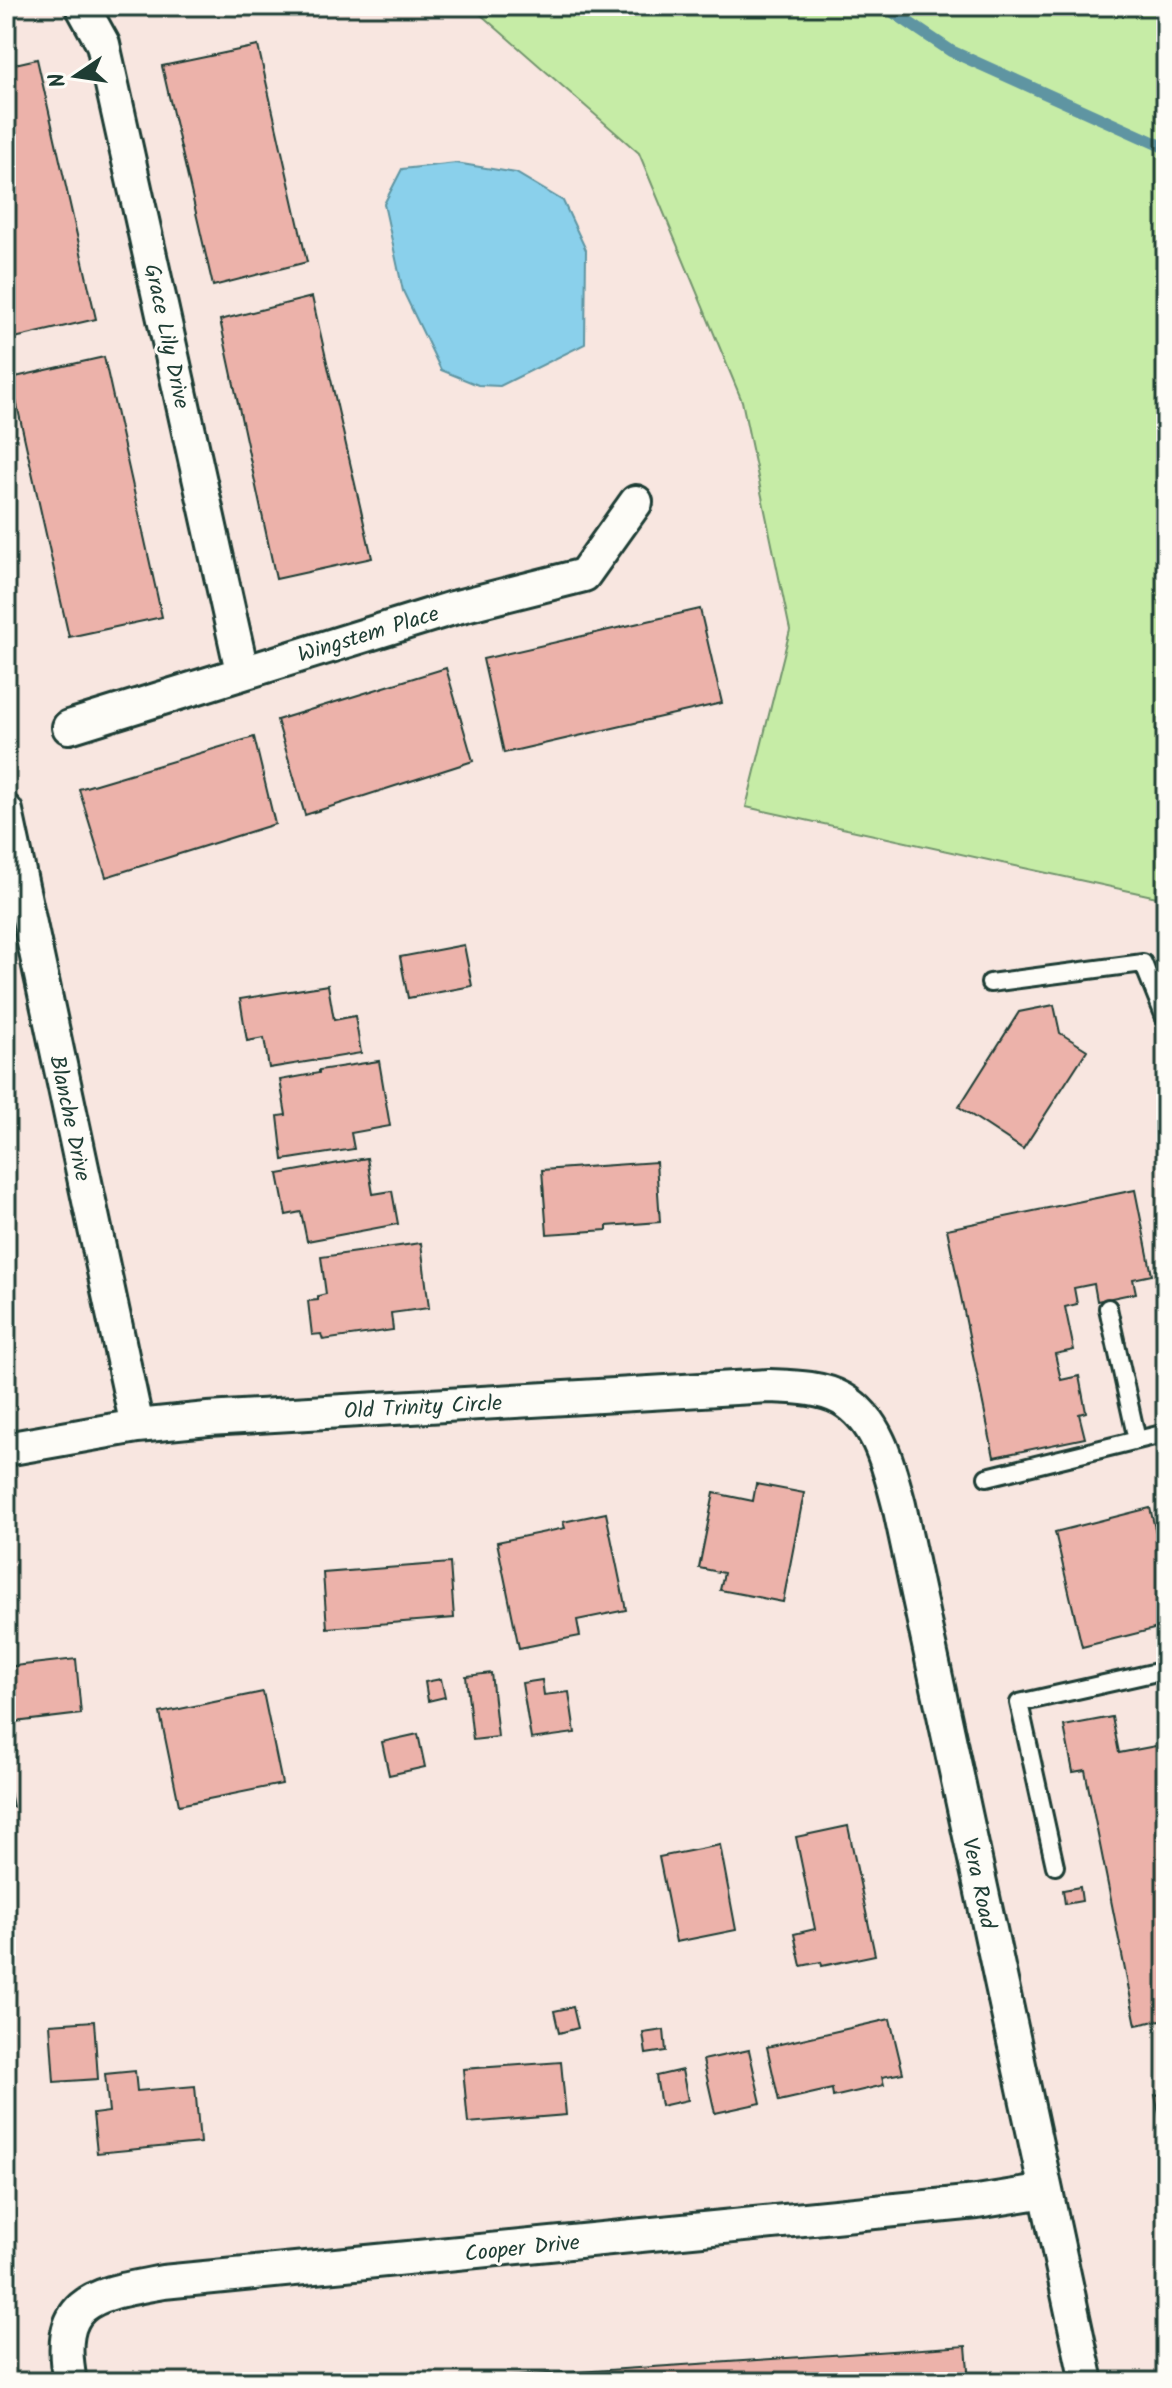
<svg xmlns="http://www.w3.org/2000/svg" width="1172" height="2388" viewBox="0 0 1172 2388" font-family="Kalam,sans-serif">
	<rect width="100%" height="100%" fill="#f8e6e0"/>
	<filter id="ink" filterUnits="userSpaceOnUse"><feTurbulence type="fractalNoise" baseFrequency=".0125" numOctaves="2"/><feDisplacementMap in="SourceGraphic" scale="16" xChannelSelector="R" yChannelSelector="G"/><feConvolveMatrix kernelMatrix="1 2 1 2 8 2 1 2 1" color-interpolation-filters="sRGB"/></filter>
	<g filter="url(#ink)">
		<path fill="#c6eca6" stroke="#72946d" stroke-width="2" d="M 471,6 L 1166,6 L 1166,899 L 746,807 L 790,630 L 742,401 L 639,153 Z"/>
		<path fill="#8ad0eb" stroke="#5f95a2" stroke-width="2" d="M 456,163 L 516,173 L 563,201 L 586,250 L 585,344 L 500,386 L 478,385 L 441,370 L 403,291 L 384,204 L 402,169 Z"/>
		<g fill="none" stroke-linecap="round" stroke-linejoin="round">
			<path stroke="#5f95a2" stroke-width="12" d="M 884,6 L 951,51 L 1166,148"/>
		</g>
		<path fill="#ecb2aa" stroke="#1f3d34" stroke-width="2" d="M 258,46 L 307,262 L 213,286 L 162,66 Z
			M 37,59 L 96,319 L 6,340 L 6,66 Z
			M 312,297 L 372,558 L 276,579 L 220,320 Z
			M 104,357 L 162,617 L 69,637 L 11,378 Z
			M 700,609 L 722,703 L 504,753 L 483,659 Z
			M 446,668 L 473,761 L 305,815 L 277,720 Z
			M 254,737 L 275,824 L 106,877 L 79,789 Z
			M 464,945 L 472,986 L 408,998 L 400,957 Z
			M 328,985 L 334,1020 L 355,1016 L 361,1053 L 269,1068 L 264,1038 L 247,1041 L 240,999 Z
			M 1054,1005 L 1060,1033 L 1087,1050 L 1023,1149 L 959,1107 L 1019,1012 Z
			M 379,1061 L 390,1126 L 351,1133 L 354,1149 L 283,1160 L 278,1116 L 286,1115 L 280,1080 L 319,1073 L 319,1070 Z
			M 367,1158 L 373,1194 L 392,1191 L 398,1224 L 307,1241 L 301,1212 L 286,1215 L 278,1174 Z
			M 656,1162 L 660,1222 L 607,1226 L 607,1230 L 547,1234 L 542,1170 Z
			M 1135,1190 L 1152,1275 L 1133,1279 L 1136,1293 L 1097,1301 L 1094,1284 L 1074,1288 L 1077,1304 L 1065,1307 L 1074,1350 L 1055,1354 L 1061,1380 L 1079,1376 L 1086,1412 L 1079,1414 L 1085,1438 L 994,1457 L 947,1229 Z
			M 421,1243 L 429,1308 L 391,1313 L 393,1330 L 323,1340 L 321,1334 L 312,1335 L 308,1301 L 318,1300 L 318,1296 L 326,1294 L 321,1257 Z
			M 756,1484 L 804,1493 L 783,1602 L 720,1590 L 724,1573 L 699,1568 L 714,1493 L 753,1501 Z
			M 1150,1508 L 1166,1573 L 1166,1626 L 1082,1647 L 1055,1532 Z
			M 606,1513 L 626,1610 L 577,1620 L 580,1636 L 519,1648 L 497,1542 L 565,1528 L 563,1522 Z
			M 450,1563 L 454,1618 L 327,1628 L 323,1573 Z
			M 76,1659 L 81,1714 L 6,1723 L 6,1667 Z
			M 491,1673 L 498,1737 L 473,1740 L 466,1676 Z
			M 441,1679 L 445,1697 L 428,1701 L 425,1682 Z
			M 542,1680 L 544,1695 L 569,1692 L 575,1733 L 531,1739 L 522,1683 Z
			M 263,1692 L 282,1784 L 179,1805 L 160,1713 Z
			M 1112,1717 L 1119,1753 L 1166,1744 L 1166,2019 L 1136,2025 L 1085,1770 L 1073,1772 L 1064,1726 Z
			M 418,1734 L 425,1767 L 389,1775 L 382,1742 Z
			M 6,1771 L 13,1807 L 6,1808 Z
			M 848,1826 L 875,1955 L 822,1966 L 821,1962 L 801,1966 L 794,1934 L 815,1929 L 796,1837 Z
			M 720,1845 L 736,1930 L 676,1942 L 659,1857 Z
			M 1080,1887 L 1082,1901 L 1065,1904 L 1063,1890 Z
			M 573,2007 L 578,2028 L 559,2033 L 554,2011 Z
			M 890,2019 L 903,2073 L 882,2077 L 884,2085 L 833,2097 L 832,2089 L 779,2101 L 767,2047 Z
			M 94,2021 L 98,2079 L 54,2082 L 50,2024 Z
			M 664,2030 L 666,2051 L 646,2054 L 643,2033 Z
			M 749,2050 L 761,2103 L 715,2113 L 703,2060 Z
			M 561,2062 L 566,2115 L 468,2123 L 463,2069 Z
			M 682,2070 L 688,2100 L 661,2106 L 656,2076 Z
			M 135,2071 L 137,2091 L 195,2086 L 200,2143 L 97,2153 L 93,2114 L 109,2112 L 105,2074 Z
			M 1166,2093 L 1166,2146 L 1155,2095 Z
			M 966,2346 L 969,2382 L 474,2382 L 474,2379 Z"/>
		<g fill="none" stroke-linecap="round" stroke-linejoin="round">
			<defs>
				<path id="lane" d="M 990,983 L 1143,963 L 1166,1020
					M 1108,1308 L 1137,1440
					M 987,1477 L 1166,1433
					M 1055,1866 L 1019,1703 L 1166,1670"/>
				<path id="street" d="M 82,6 L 103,44 L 242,671
					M 69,727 L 453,608 L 584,575 L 636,502
					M 6,811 L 137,1426
					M 6,1449 L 137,1426 L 208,1419 L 769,1386 C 792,1387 821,1387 842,1399 C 879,1420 889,1468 899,1505 L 1087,2382
					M 70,2382 C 54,2298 94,2295 163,2282 L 977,2202 L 1046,2191"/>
			</defs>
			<use href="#lane" stroke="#1f3d34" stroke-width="22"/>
			<use href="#street" stroke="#1f3d34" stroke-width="38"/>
			<use href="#lane" stroke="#fdfcf7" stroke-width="16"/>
			<use href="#street" stroke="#fdfcf7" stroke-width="32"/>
		</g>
	</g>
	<g text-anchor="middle" stroke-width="6" stroke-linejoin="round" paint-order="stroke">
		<g font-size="22" fill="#1f3d34" stroke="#fdfcf7">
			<text transform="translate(168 336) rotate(78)" y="8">Grace Lily Drive</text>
			<text transform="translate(368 633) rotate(-17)" y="8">Wingstem Place</text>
			<text transform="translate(71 1118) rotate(78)" y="8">Blanche Drive</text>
			<text transform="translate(423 1406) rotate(-3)" y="8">Old Trinity Circle</text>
			<text transform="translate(980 1883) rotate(78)" y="8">Vera Road</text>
			<text transform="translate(522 2247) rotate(-6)" y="8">Cooper Drive</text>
		</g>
	</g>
	<rect width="1172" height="2388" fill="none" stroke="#fdfcf7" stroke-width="32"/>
	<rect x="16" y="16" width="1140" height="2356" fill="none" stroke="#1f3d34" stroke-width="3" filter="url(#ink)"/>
	<g transform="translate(76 76) rotate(257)" stroke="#fdfcf7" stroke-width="6" paint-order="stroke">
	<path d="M0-6L14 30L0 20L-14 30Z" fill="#1f3d34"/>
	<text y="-12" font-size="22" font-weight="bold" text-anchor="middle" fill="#1f3d34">N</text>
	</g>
</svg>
